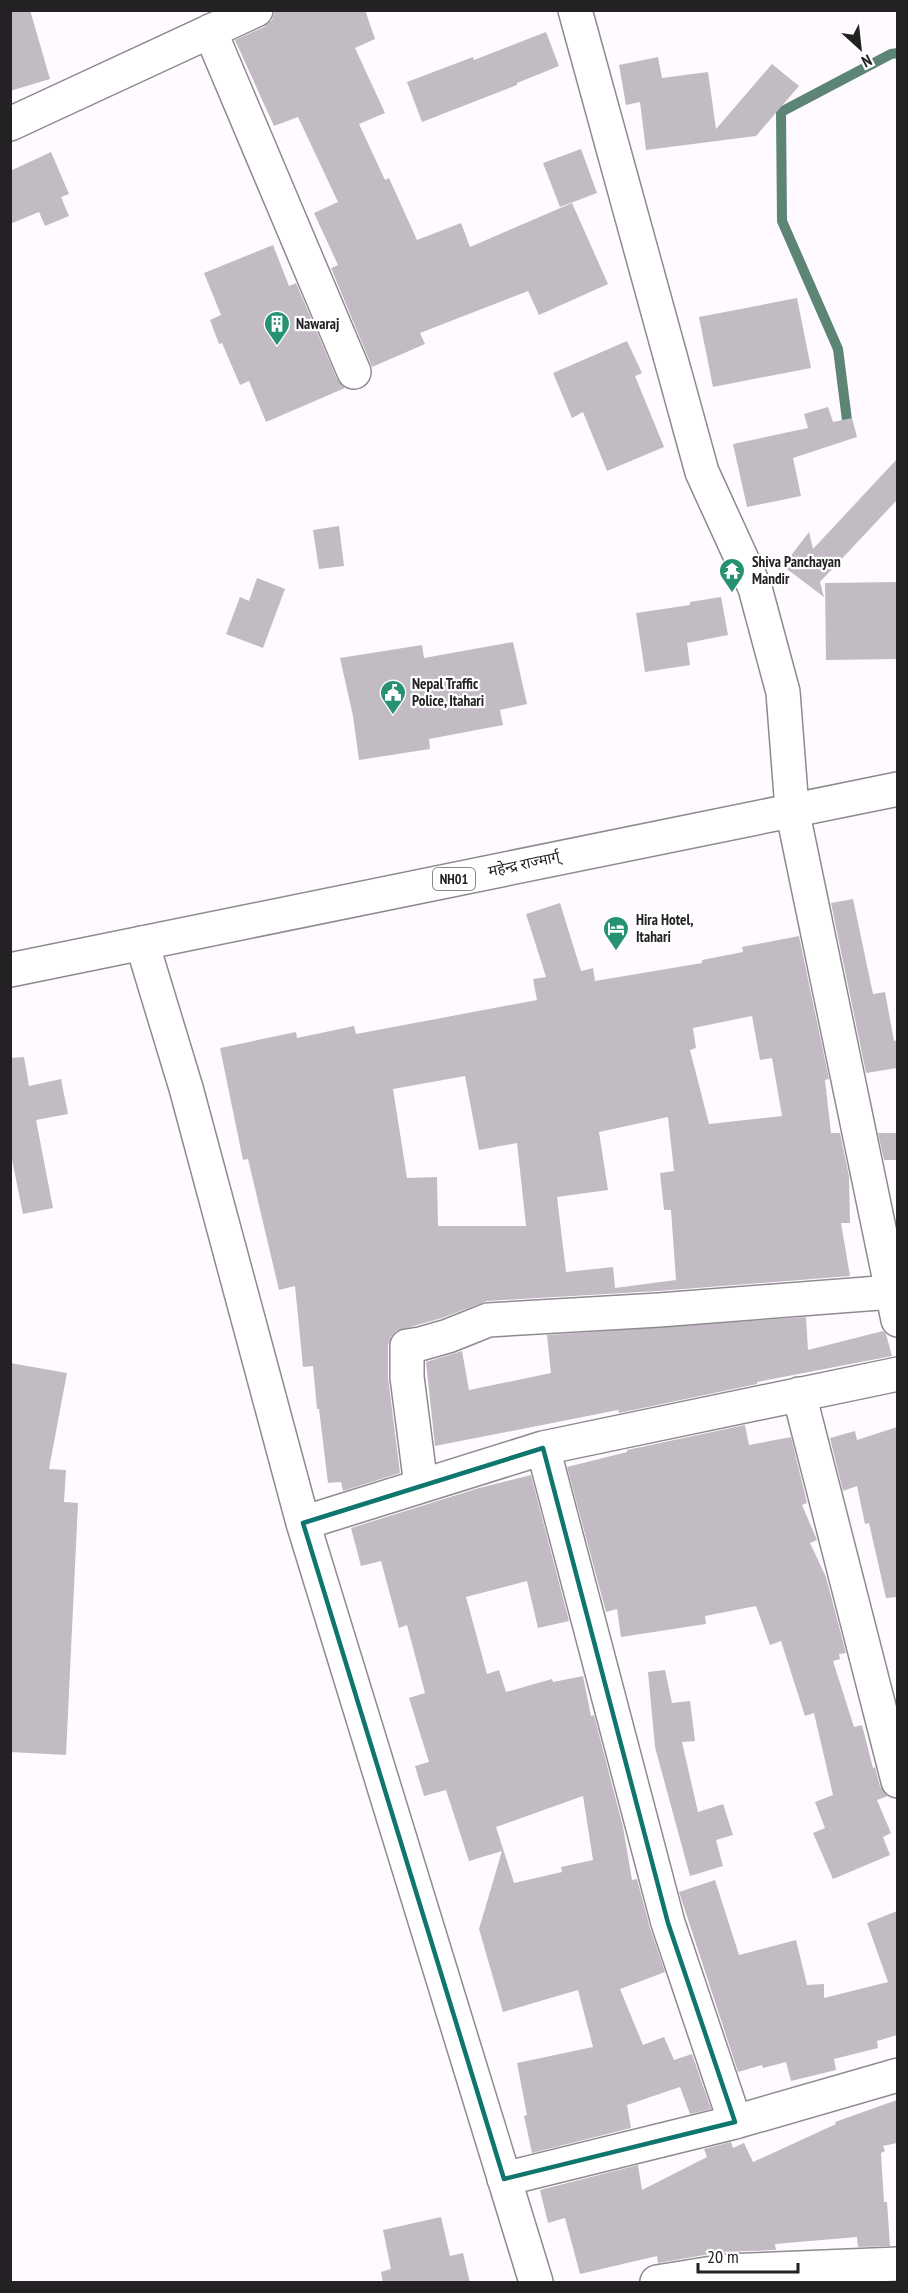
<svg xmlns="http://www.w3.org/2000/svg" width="908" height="2293" viewBox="0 0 908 2293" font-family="'PT Sans Narrow','Noto Sans Devanagari',sans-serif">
	<rect width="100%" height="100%" fill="#fefaff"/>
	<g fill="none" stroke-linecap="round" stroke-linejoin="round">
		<path stroke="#5d8576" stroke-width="10" d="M 848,428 L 838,349 L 782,221 L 781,112 L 891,54 L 898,53"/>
	</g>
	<path fill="#c2bbc3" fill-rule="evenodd" d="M 10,10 L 30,10 L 50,79 L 10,91 Z
		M 275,10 L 365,10 L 375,39 L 355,48 L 385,113 L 359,124 L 385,180 L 389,178 L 417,240 L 461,223 L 470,247 L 572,203 L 608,284 L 539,315 L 528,291 L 420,333 L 425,344 L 372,367 L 331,268 L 338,265 L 314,213 L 338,202 L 298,117 L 274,126 L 235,40 L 264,27 L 272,20 Z
		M 546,32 L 559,66 L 517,83 L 517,85 L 422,122 L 407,82 L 473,57 L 474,60 Z
		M 658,57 L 662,78 L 708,72 L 716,129 L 772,64 L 799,86 L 756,136 L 646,150 L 640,102 L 626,105 L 619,65 Z
		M 581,149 L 597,193 L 560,207 L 543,163 Z
		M 51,152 L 69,194 L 61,197 L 69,216 L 45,226 L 39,212 L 10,224 L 10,171 Z
		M 273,245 L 289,286 L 296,283 L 337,379 L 345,388 L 266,422 L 249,381 L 240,385 L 222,343 L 219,344 L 210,320 L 221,315 L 204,273 Z
		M 797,298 L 811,368 L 713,387 L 699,317 Z
		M 627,341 L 642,373 L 635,376 L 664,447 L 607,471 L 583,412 L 572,418 L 553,373 Z
		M 828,407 L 833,422 L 852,418 L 857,437 L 793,458 L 801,496 L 747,507 L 733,444 L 808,428 L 804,414 Z
		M 897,459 L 897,500 L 820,582 L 824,597 L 783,566 L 809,532 L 813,549 Z
		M 339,526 L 344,566 L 319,569 L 313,530 Z
		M 257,578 L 285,589 L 263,648 L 226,634 L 240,597 L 249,601 Z
		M 897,582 L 897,659 L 826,660 L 825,583 Z
		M 721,597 L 728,635 L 687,643 L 690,665 L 645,672 L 636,613 L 690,605 L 690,602 Z
		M 513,642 L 527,704 L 500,710 L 503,725 L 429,739 L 430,749 L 359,760 L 353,716 L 340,658 L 422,645 L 424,658 Z
		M 853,899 L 873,994 L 885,992 L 894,1041 L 897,1040 L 897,1068 L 866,1073 L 831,903 Z
		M 560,903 L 581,971 L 593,968 L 595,981 L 702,963 L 702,960 L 743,952 L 742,947 L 799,936 L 829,1079 L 825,1080 L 831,1133 L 840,1133 L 849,1176 L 850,1223 L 841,1223 L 850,1276 L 658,1291 L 487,1301 L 442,1318 L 396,1331 L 391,1337 L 388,1345 L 388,1377 L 400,1473 L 343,1491 L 341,1482 L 328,1483 L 319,1409 L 317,1409 L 313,1366 L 303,1367 L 295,1286 L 279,1290 L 248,1159 L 243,1160 L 220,1048 L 296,1032 L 297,1038 L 354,1026 L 356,1034 L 537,1000 L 533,979 L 546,977 L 526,914 ZM 752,1016 L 760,1060 L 772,1058 L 782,1116 L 709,1124 L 690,1050 L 696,1048 L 693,1028 ZM 465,1076 L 479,1150 L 517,1143 L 526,1226 L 438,1226 L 437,1177 L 407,1178 L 393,1089 ZM 668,1117 L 674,1171 L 660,1173 L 664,1210 L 671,1210 L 676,1280 L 615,1288 L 613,1267 L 566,1272 L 557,1197 L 608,1190 L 599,1132 Z
		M 24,1057 L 29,1086 L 61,1079 L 68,1114 L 36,1120 L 53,1208 L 23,1214 L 10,1150 L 10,1058 Z
		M 878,1133 L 897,1133 L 897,1160 L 884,1160 Z
		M 806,1317 L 808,1350 L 883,1331 L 886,1334 L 892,1356 L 757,1382 L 757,1384 L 619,1413 L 618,1410 L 435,1446 L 426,1362 L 462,1351 L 469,1390 L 551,1373 L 547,1335 Z
		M 10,1363 L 67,1373 L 49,1469 L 66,1470 L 64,1502 L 78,1503 L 66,1755 L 10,1752 Z
		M 745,1425 L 749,1445 L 791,1437 L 807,1503 L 802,1505 L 817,1540 L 810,1543 L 826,1577 L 846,1653 L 839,1654 L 840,1659 L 833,1661 L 854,1727 L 862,1725 L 873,1768 L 875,1767 L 880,1786 L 888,1796 L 877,1800 L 891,1833 L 883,1837 L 890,1855 L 833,1879 L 813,1833 L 825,1828 L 815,1802 L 833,1795 L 814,1713 L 805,1716 L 781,1641 L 770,1645 L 756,1606 L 705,1616 L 706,1624 L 621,1637 L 617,1609 L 606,1612 L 567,1467 L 627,1452 L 627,1450 Z
		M 897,1427 L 897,1597 L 886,1598 L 869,1523 L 865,1524 L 857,1486 L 843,1491 L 830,1438 L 855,1431 L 857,1440 Z
		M 531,1475 L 569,1621 L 538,1628 L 527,1581 L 466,1597 L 487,1674 L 499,1670 L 506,1692 L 552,1679 L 553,1682 L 583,1676 L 591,1716 L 594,1715 L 623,1827 L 632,1880 L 637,1879 L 650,1928 L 665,1972 L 620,1989 L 643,2045 L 664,2037 L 674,2060 L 692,2054 L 711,2109 L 690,2114 L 680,2087 L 627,2105 L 631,2128 L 532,2153 L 524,2116 L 527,2115 L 517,2063 L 593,2047 L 578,1990 L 503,2012 L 479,1929 L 502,1851 L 469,1861 L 446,1790 L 424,1796 L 415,1766 L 429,1762 L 409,1698 L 425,1693 L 407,1625 L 399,1628 L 381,1561 L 361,1566 L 351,1528 L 479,1488 ZM 583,1796 L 593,1860 L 561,1867 L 562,1872 L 514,1883 L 496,1827 Z
		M 665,1670 L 672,1703 L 690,1701 L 695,1741 L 682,1742 L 698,1812 L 723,1804 L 733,1835 L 716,1840 L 723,1866 L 690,1876 L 655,1747 L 648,1672 Z
		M 715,1880 L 739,1955 L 796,1940 L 807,1985 L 824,1984 L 824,1998 L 888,1982 L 867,1923 L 897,1911 L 897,2035 L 877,2041 L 878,2048 L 834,2059 L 836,2070 L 791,2081 L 786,2062 L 763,2068 L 762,2065 L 738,2072 L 679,1892 Z
		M 897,2100 L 897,2143 L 883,2146 L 885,2151 L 881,2153 L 884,2202 L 887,2202 L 890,2246 L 858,2247 L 857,2237 L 775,2244 L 776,2250 L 722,2252 L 658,2263 L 657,2256 L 580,2274 L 565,2218 L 548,2223 L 540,2190 L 638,2165 L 642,2190 L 707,2157 L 704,2149 L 731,2142 L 733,2148 L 744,2143 L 753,2162 L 836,2124 L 835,2122 Z
		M 441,2217 L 450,2256 L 463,2253 L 470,2283 L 383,2283 L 381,2272 L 391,2269 L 383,2230 Z"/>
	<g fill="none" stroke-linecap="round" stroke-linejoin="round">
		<defs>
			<path id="street" d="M 575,10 L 702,472 L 755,588 L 783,692 L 792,809 L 898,1320
				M 210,31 L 354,372
				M 10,124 L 256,10
				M 142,943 L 186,1088 L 303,1523 L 536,2282
				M 799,1394 L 898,1781
				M 543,1448 L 668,1923 L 735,2122
				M 421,1486 L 407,1377 L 407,1346 L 420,1344 L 448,1336 L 488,1320 L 659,1310 L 892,1292
				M 303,1523 L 543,1448 L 898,1374
				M 504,2179 L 735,2122 L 898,2075
				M 657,2282 L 725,2271 L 898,2264"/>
			<path id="highway" d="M 10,970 L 898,789"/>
		</defs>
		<use href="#street" stroke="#8f8990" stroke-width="36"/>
		<use href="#highway" stroke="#8f8990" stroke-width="36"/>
		<use href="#street" stroke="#fff" stroke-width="33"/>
		<use href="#highway" stroke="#fff" stroke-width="33"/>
	</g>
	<path fill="none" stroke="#0f766e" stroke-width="4.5" stroke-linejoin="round" d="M 543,1448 L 668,1923 L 735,2122 L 504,2179 L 303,1523 Z"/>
	<defs>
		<symbol id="building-pin" viewBox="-11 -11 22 30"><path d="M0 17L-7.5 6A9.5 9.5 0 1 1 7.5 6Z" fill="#279271" stroke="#fff"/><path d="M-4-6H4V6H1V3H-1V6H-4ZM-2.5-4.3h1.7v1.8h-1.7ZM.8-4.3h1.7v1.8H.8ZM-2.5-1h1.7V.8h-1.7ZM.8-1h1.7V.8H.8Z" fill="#fff"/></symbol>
		<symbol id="temple-pin" viewBox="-11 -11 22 30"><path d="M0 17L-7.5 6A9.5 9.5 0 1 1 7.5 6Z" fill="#279271" stroke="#fff"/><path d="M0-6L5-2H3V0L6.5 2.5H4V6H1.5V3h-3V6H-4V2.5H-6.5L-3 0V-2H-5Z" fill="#fff"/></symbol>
		<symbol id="civic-pin" viewBox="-11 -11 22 30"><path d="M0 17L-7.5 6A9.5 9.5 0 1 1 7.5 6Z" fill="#279271" stroke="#fff"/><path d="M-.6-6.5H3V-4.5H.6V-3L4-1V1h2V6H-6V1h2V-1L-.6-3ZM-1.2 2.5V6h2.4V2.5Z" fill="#fff"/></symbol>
		<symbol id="hotel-pin" viewBox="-11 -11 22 30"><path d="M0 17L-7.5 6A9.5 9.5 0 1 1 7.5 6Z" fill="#279271" stroke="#fff"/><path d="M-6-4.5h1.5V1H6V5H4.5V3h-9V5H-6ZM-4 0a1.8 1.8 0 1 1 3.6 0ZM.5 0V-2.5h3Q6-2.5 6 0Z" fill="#fff"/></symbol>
	</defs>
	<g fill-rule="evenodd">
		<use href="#building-pin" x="262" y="309" width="30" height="40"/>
		<use href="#temple-pin" x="717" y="556" width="30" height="40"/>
		<use href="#civic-pin" x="378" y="678" width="30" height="40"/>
		<use href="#hotel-pin" x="601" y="914" width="30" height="40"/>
	</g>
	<g text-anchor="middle" stroke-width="4.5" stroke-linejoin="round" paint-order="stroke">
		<rect fill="#fff" stroke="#656466" stroke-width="1.5" x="433" y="868" width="42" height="22" rx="4.5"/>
		<g font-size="14" font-weight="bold" fill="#232124">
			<text x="454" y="884">NH01</text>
		</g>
		<g font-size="15" font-weight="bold" fill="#232124" stroke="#fff" text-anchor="start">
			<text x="296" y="329">Nawaraj</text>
			<text x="752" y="567">Shiva Panchayan<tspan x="752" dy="17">Mandir</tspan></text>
			<text x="412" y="689">Nepal Traffic<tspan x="412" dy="17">Police, Itahari</tspan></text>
			<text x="636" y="925">Hira Hotel,<tspan x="636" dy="17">Itahari</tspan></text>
		</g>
		<g font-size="15" fill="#232124" stroke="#fff">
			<text transform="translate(524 864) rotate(-12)" y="5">महेन्द्र राज्मार्ग्</text>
		</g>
	</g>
	<rect width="908" height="2293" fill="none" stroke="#232124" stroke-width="24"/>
	<g transform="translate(860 48) rotate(153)" stroke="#ffffff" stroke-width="4.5" paint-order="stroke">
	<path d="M0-4.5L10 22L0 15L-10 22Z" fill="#232124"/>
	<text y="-9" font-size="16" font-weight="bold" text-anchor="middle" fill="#232124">N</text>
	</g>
	<path d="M698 2263v9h100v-9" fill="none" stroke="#232124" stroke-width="3"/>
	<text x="707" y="2263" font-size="18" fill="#232124" stroke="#ffffff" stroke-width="4.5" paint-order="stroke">20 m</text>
</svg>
